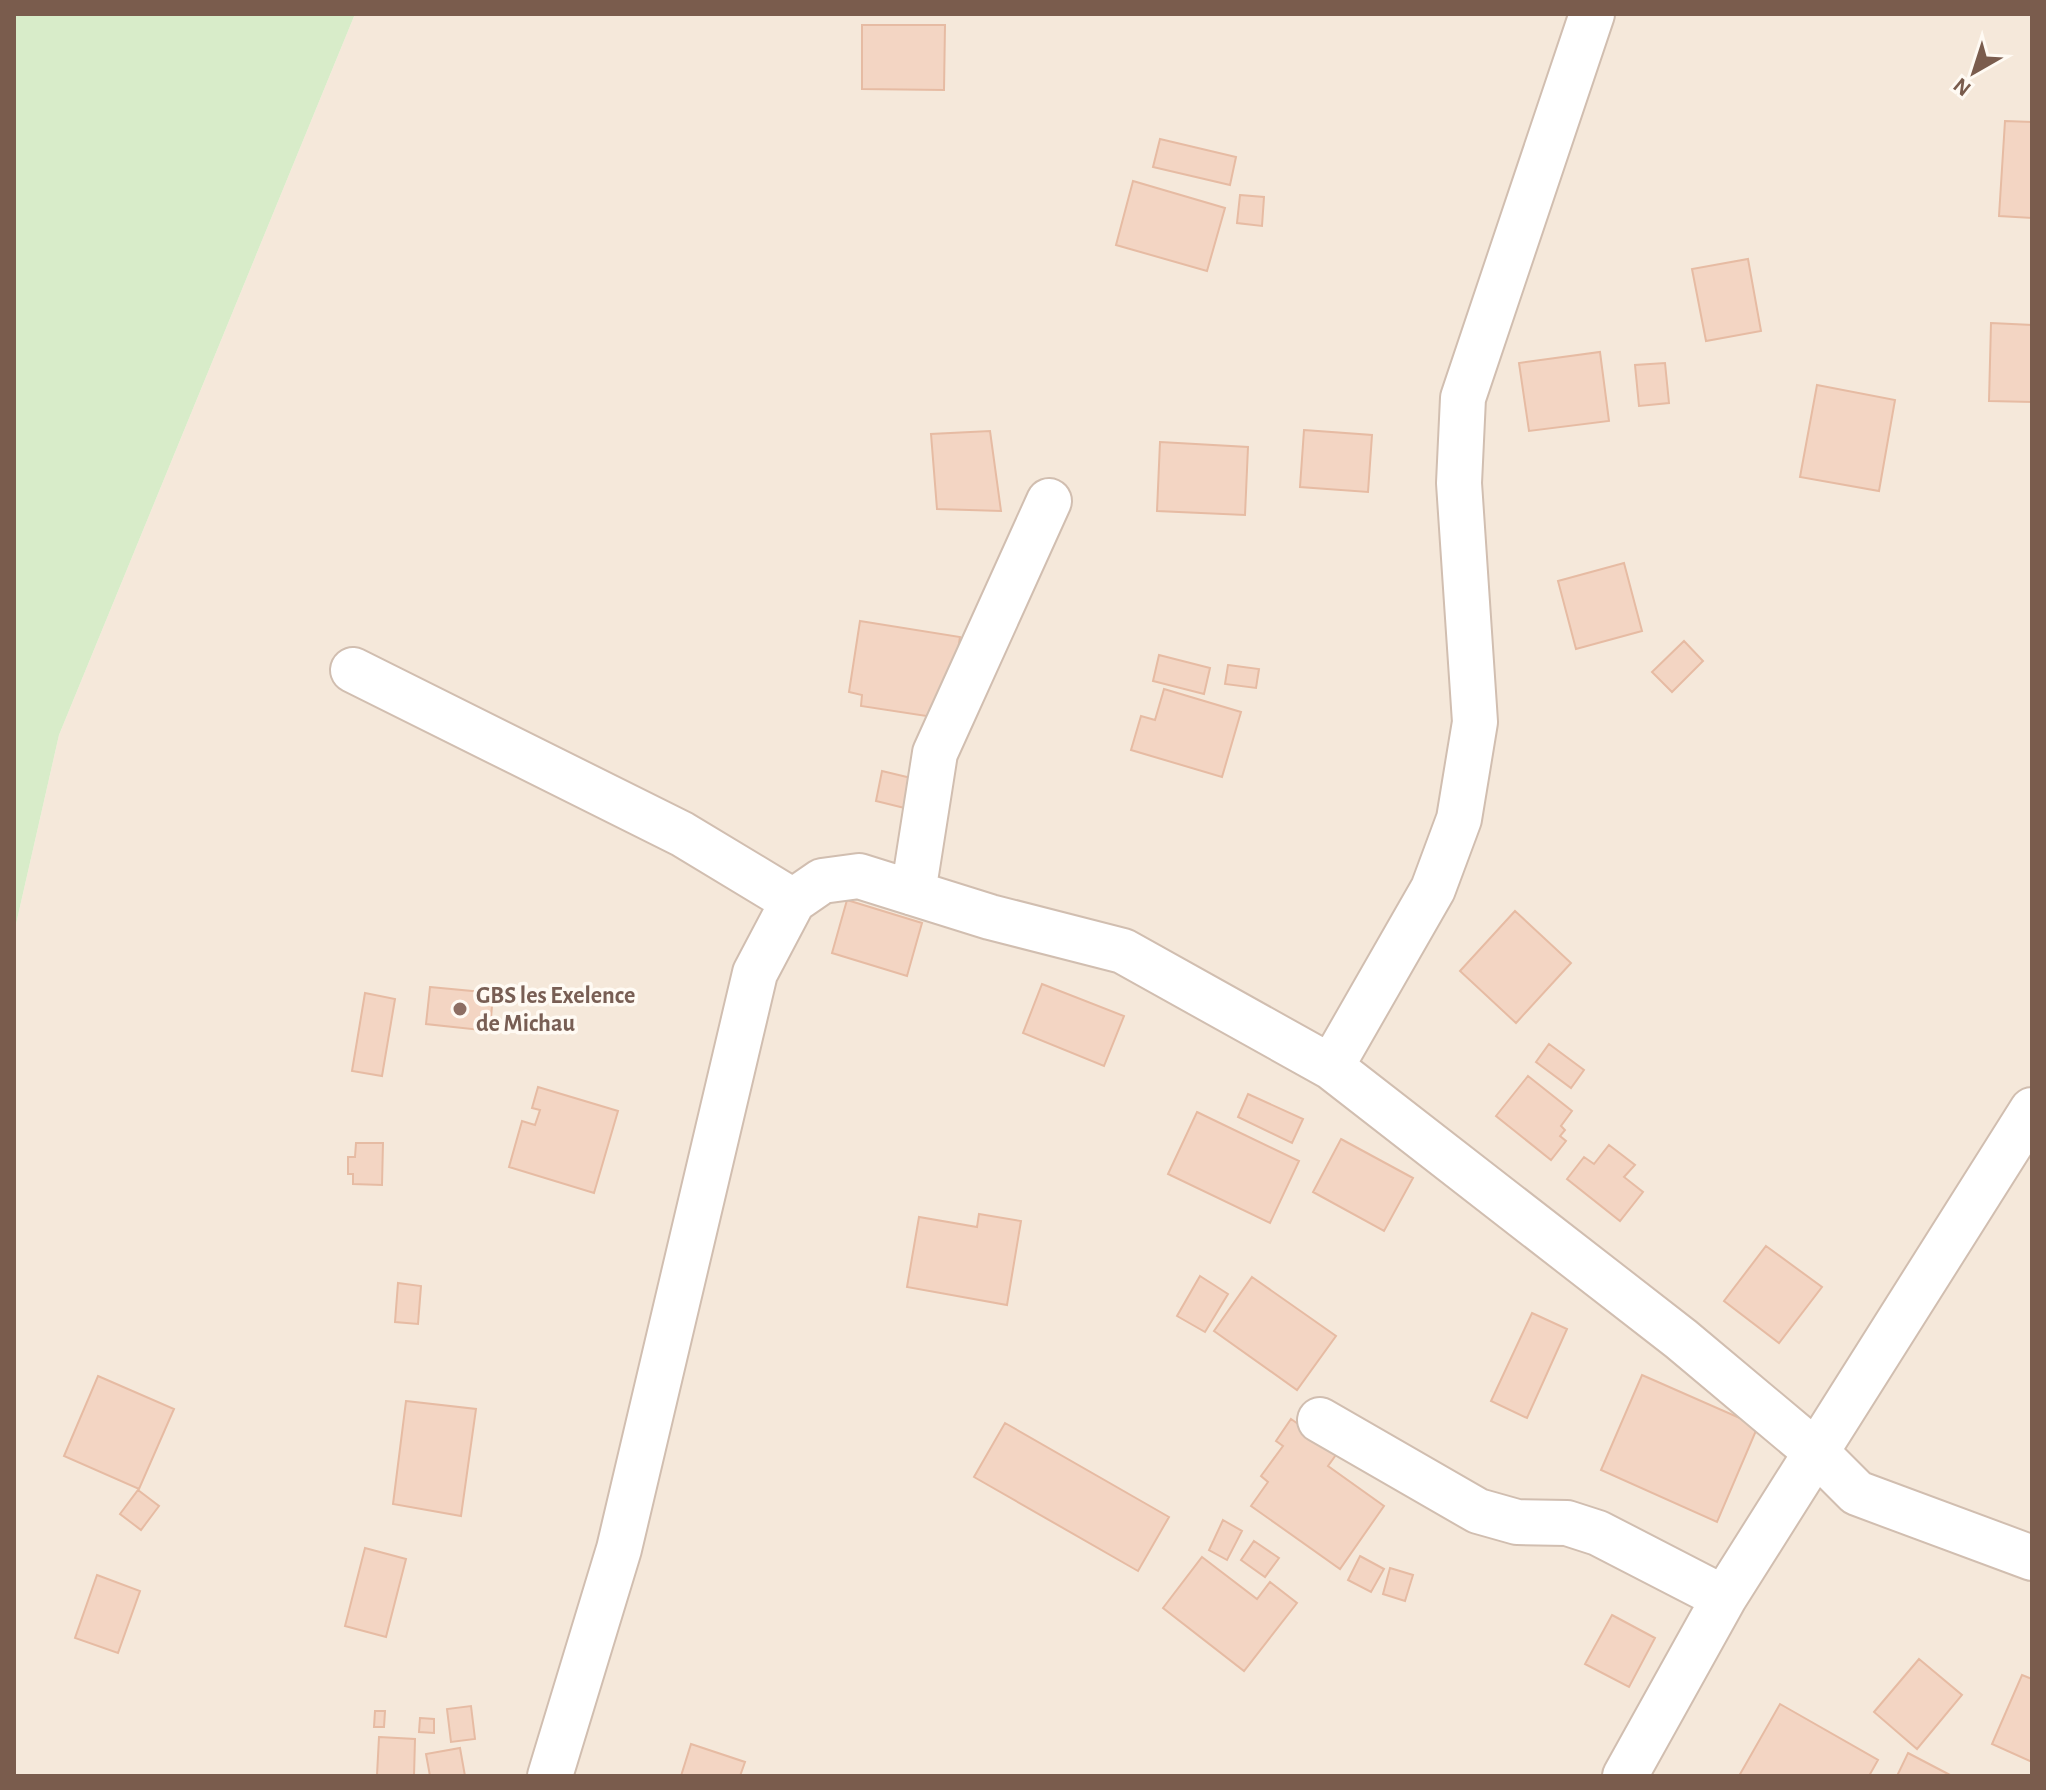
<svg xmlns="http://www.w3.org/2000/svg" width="2046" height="1790" viewBox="0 0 2046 1790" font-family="'Alegreya Sans',sans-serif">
	<rect width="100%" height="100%" fill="#fdf6ec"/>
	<path fill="#f5e8da" d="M 355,14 L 2032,14 L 2032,1776 L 14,1776 L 14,933 L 59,735 Z"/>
	<path fill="#d8ecc9" d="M 14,14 L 355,14 L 59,735 L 14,933 Z"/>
	<path fill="#f3d5c3" stroke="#e6bba3" stroke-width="2" d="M 862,25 L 945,25 L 944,90 L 862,89 Z
		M 2005,121 L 2032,122 L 2032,218 L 1999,216 Z
		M 1160,139 L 1236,157 L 1230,185 L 1153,167 Z
		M 1133,181 L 1225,208 L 1207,271 L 1116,245 Z
		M 1240,195 L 1264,197 L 1262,226 L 1237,223 Z
		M 1748,259 L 1761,331 L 1706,341 L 1692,269 Z
		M 1991,323 L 2032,325 L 2032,402 L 1989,401 Z
		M 1600,352 L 1609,421 L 1529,431 L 1519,363 Z
		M 1665,363 L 1669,403 L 1639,406 L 1635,365 Z
		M 1817,385 L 1895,400 L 1879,491 L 1800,477 Z
		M 1304,430 L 1372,435 L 1368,492 L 1300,487 Z
		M 990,431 L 1001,511 L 937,509 L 931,434 Z
		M 1160,442 L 1248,447 L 1245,515 L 1157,511 Z
		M 1624,563 L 1642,631 L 1576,649 L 1558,581 Z
		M 860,621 L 960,637 L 949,710 L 933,717 L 861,706 L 862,695 L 849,692 Z
		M 1684,641 L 1703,661 L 1672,692 L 1652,672 Z
		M 1159,655 L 1210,668 L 1204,694 L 1153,681 Z
		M 1228,665 L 1259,669 L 1256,688 L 1225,684 Z
		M 1164,689 L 1241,712 L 1222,777 L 1131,750 L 1141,716 L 1155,720 Z
		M 882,771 L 932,783 L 925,813 L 876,801 Z
		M 847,900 L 922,923 L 907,976 L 832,953 Z
		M 1515,911 L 1571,963 L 1516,1023 L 1460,971 Z
		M 1042,984 L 1124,1016 L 1104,1066 L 1023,1033 Z
		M 430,987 L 493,993 L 490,1031 L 426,1024 Z
		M 365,993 L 395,999 L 382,1076 L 352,1071 Z
		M 1549,1044 L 1584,1070 L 1571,1088 L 1536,1062 Z
		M 1528,1076 L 1572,1111 L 1561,1126 L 1565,1130 L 1560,1136 L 1566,1141 L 1551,1160 L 1496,1116 Z
		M 538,1087 L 618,1111 L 594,1193 L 509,1167 L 522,1121 L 535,1125 L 540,1110 L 532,1108 Z
		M 1248,1094 L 1303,1119 L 1292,1143 L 1238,1117 Z
		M 1197,1112 L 1299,1161 L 1270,1223 L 1168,1174 Z
		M 1341,1139 L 1413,1178 L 1384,1231 L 1313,1192 Z
		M 356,1143 L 383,1143 L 382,1185 L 353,1184 L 353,1174 L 348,1174 L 348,1157 L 355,1157 Z
		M 1609,1145 L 1635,1165 L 1624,1177 L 1643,1192 L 1620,1221 L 1567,1179 L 1584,1157 L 1594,1164 Z
		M 979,1214 L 1021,1221 L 1007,1305 L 907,1287 L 919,1217 L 977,1227 Z
		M 1766,1246 L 1822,1287 L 1779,1343 L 1724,1301 Z
		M 1200,1276 L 1228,1294 L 1205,1332 L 1177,1316 Z
		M 1252,1277 L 1336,1336 L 1297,1390 L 1214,1331 Z
		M 398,1283 L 421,1286 L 418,1324 L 395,1322 Z
		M 1532,1313 L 1567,1329 L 1527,1418 L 1491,1401 Z
		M 1642,1375 L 1758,1426 L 1717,1522 L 1601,1470 Z
		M 98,1376 L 174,1409 L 139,1489 L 64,1456 Z
		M 406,1401 L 476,1409 L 461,1516 L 393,1504 Z
		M 1291,1419 L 1338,1452 L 1328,1466 L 1384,1506 L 1340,1569 L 1251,1506 L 1268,1482 L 1261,1476 L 1283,1446 L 1276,1441 Z
		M 1005,1423 L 1169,1517 L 1138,1571 L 974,1477 Z
		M 138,1490 L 159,1506 L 141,1530 L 120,1514 Z
		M 1223,1520 L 1242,1531 L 1227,1560 L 1209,1550 Z
		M 1254,1541 L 1279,1558 L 1265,1577 L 1241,1560 Z
		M 365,1548 L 406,1559 L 386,1637 L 345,1626 Z
		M 1360,1556 L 1384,1569 L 1371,1592 L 1348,1580 Z
		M 1202,1557 L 1257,1599 L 1270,1582 L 1297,1603 L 1244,1671 L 1163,1608 Z
		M 1390,1568 L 1413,1575 L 1405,1601 L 1383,1594 Z
		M 97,1575 L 140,1591 L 118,1653 L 75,1638 Z
		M 1612,1615 L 1655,1638 L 1629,1687 L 1585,1664 Z
		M 1919,1659 L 1962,1695 L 1917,1749 L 1874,1712 Z
		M 2022,1675 L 2032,1679 L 2032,1762 L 1992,1744 Z
		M 1780,1704 L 1878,1760 L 1869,1776 L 1739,1776 Z
		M 471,1706 L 475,1739 L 451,1742 L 447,1709 Z
		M 375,1711 L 385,1711 L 384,1727 L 374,1727 Z
		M 420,1718 L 434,1719 L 434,1733 L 419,1732 Z
		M 379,1737 L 415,1739 L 414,1776 L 377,1775 Z
		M 691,1744 L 745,1762 L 740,1776 L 681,1776 Z
		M 460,1748 L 465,1776 L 430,1776 L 426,1754 Z
		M 1908,1753 L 1952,1776 L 1897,1776 Z"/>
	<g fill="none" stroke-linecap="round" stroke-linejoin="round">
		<defs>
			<path id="minor" d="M 353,670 L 682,834 L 793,901
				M 913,893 L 935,753 L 1049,501
				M 1331,1067 L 1433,889 L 1459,819 L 1475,722 L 1459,483 L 1463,398 L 1592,14
				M 1320,1420 L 1478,1511 L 1517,1522 L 1567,1523 L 1598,1533 L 1724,1598
				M 550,1776 L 619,1549 L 755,973 L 793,901 L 822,881 L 859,876 L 990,917 L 1123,951 L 1331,1067 L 1681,1339 L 1817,1453 L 1857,1493 L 2032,1558
				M 1625,1776 L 1724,1598 L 2032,1110"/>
		</defs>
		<use href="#minor" stroke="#d1beb0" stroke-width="48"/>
		<use href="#minor" stroke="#fff" stroke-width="44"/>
	</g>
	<circle fill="#8d6e63" stroke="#fffaf3" stroke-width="3" cx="460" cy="1009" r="8"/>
	<g text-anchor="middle" stroke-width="7" stroke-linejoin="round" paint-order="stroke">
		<g font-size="24" font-weight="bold" fill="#785e54" stroke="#fffaf3" text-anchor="start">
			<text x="476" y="1003">GBS les Exelence<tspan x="476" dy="28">de Michau</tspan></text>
		</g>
	</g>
	<rect width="2046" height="1790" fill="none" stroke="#7a5c4d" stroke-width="32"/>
	<g transform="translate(1974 72) rotate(219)" stroke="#fffaf3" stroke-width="6" paint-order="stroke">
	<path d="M0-6L14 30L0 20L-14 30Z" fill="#7a5c4d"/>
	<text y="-12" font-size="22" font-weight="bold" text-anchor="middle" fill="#7a5c4d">N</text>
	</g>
</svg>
